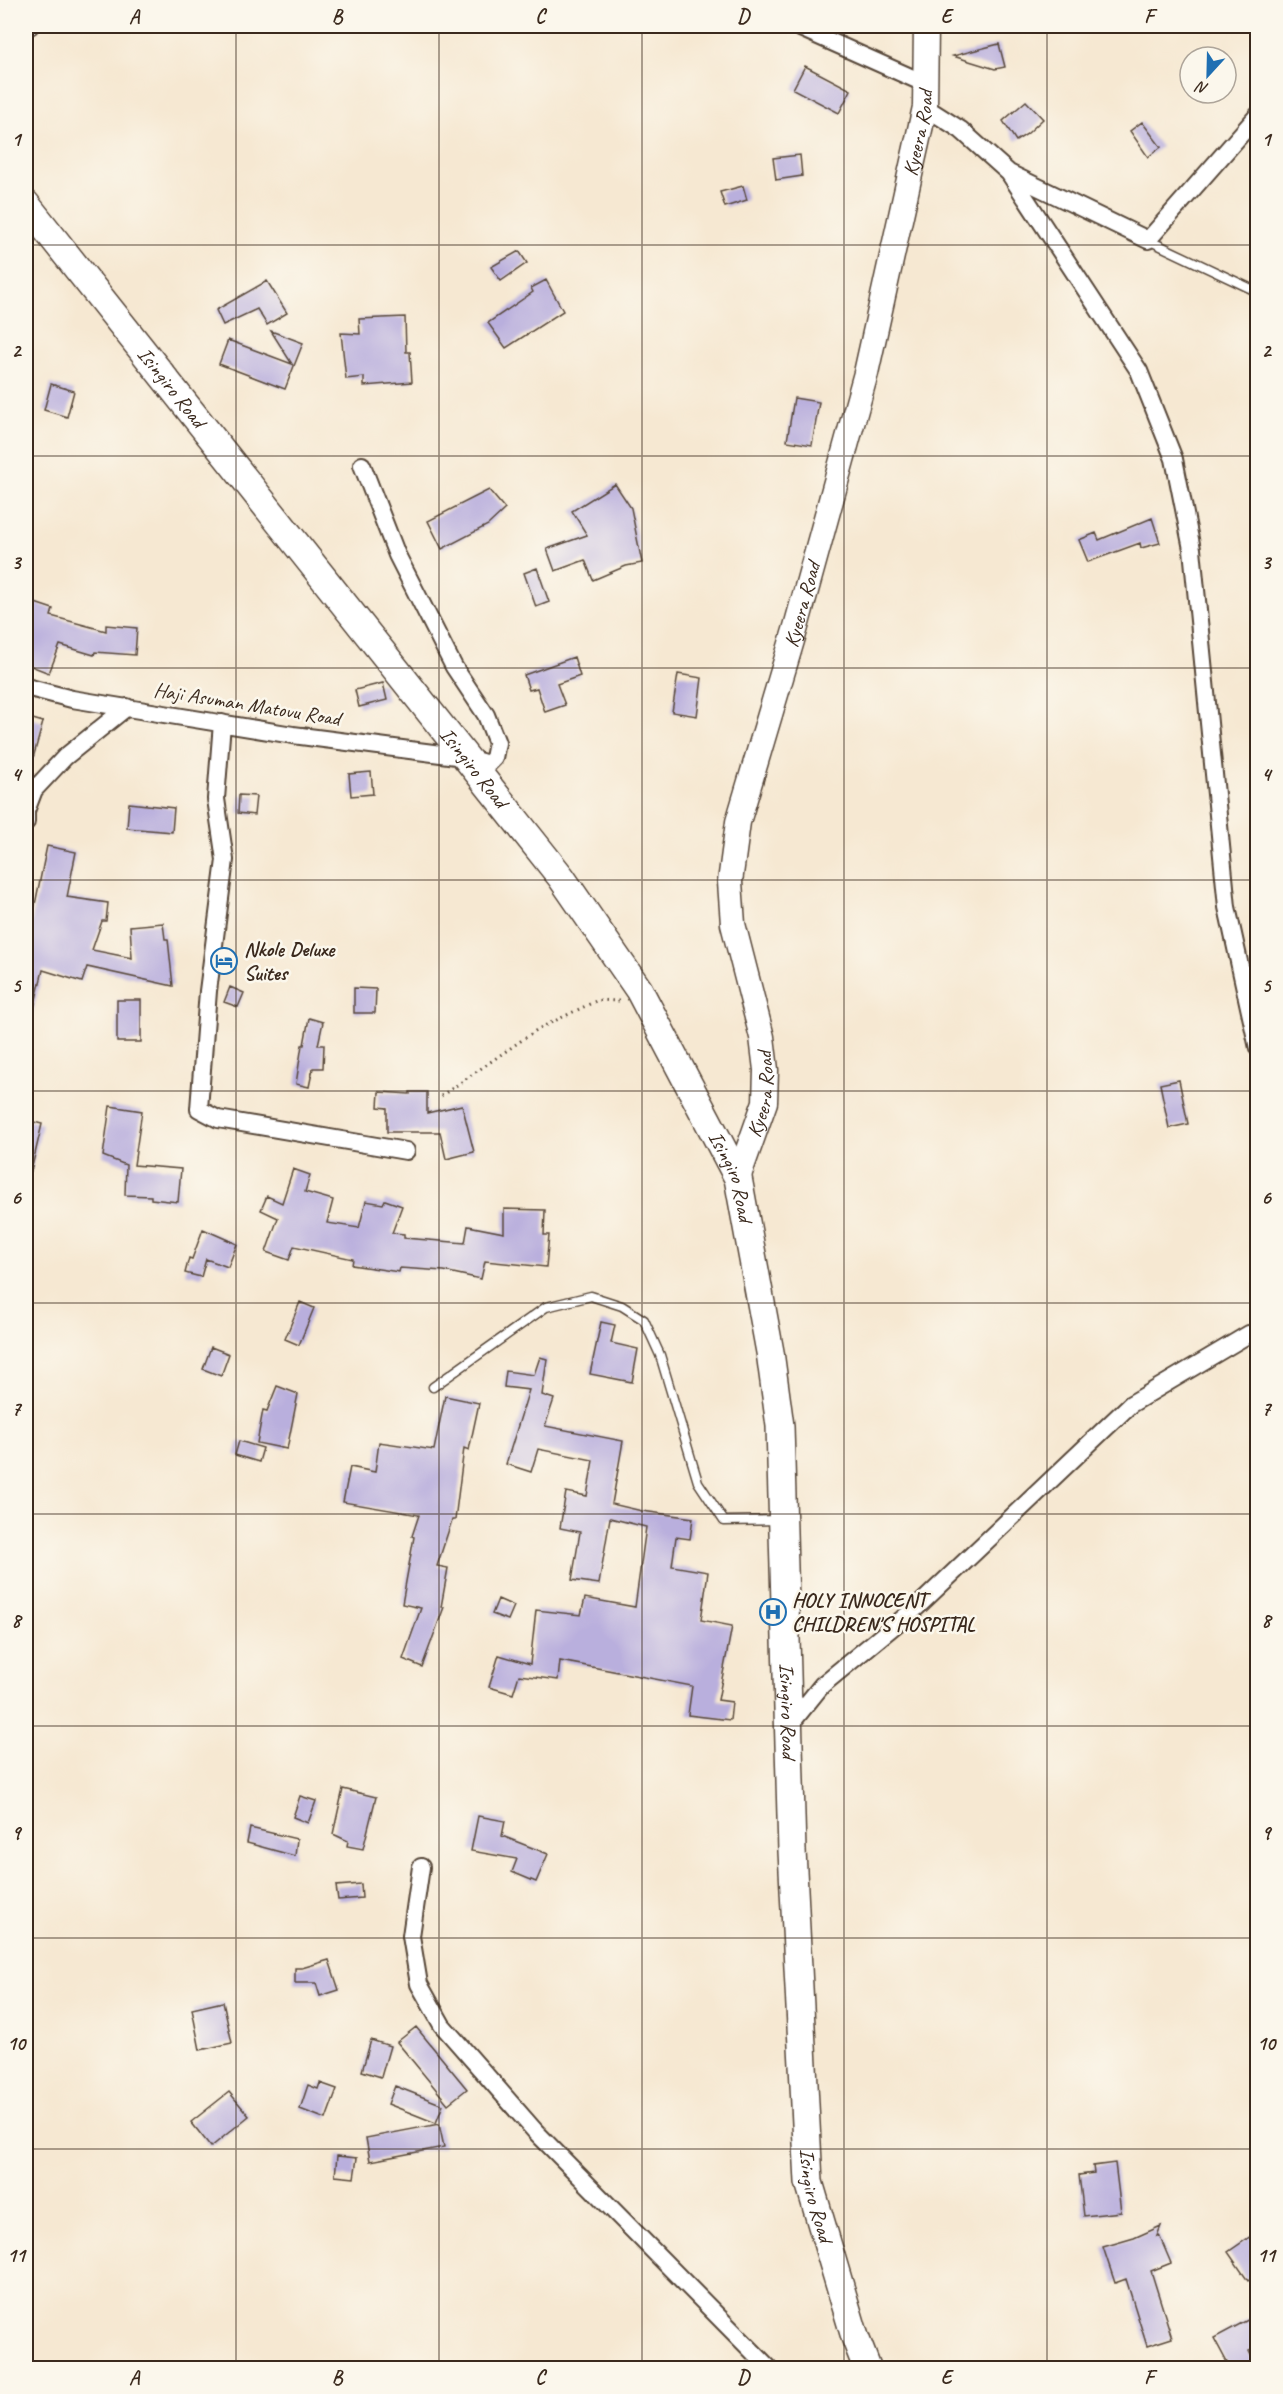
<svg xmlns="http://www.w3.org/2000/svg" width="1283" height="2394" viewBox="0 0 1283 2394" font-family="Caveat,sans-serif">
	<rect width="100%" height="100%" fill="#fbf7ec"/>
	<filter id="ink" filterUnits="userSpaceOnUse"><feTurbulence type="fractalNoise" baseFrequency=".0167" numOctaves="2"/><feDisplacementMap in="SourceGraphic" scale="12" xChannelSelector="R" yChannelSelector="G"/><feConvolveMatrix kernelMatrix="1 2 1 2 8 2 1 2 1" color-interpolation-filters="sRGB"/></filter>
	<filter id="wash" filterUnits="userSpaceOnUse"><feTurbulence type="fractalNoise" baseFrequency=".008" numOctaves="4" result="noise"/><feDisplacementMap in="SourceGraphic" scale="24" xChannelSelector="R" yChannelSelector="G"/><feGaussianBlur stdDeviation="1.35" result="paint"/><feColorMatrix in="noise" values="0 0 0 0 0 0 0 0 0 0 0 0 0 0 0 0 0 1.4 0 .05"/><feComposite in="paint" operator="in"/></filter>
	<g filter="url(#wash)">
		<rect width="100%" height="100%" fill="#f6e8d2"/>
		<g id="blocks">
			<path fill="#b9afdd" d="M 999,44 L 1005,67 L 995,69 L 953,56 Z
				M 805,66 L 851,90 L 839,113 L 793,89 Z
				M 1026,101 L 1043,119 L 1027,134 L 1016,141 L 1003,121 Z
				M 1142,122 L 1161,147 L 1148,157 L 1130,131 Z
				M 800,155 L 802,176 L 776,180 L 773,158 Z
				M 743,186 L 747,200 L 725,207 L 720,192 Z
				M 519,251 L 527,263 L 501,281 L 491,267 Z
				M 546,280 L 563,311 L 506,348 L 488,323 L 533,292 L 531,288 Z
				M 267,281 L 287,313 L 267,325 L 257,309 L 223,325 L 216,310 Z
				M 405,317 L 406,352 L 410,352 L 412,382 L 364,386 L 364,377 L 346,379 L 341,333 L 360,334 L 359,319 Z
				M 271,331 L 303,343 L 285,389 L 219,364 L 228,340 L 292,364 Z
				M 51,384 L 74,391 L 67,417 L 44,410 Z
				M 794,398 L 819,402 L 812,445 L 787,441 Z
				M 615,484 L 631,508 L 642,563 L 626,566 L 593,580 L 585,560 L 555,571 L 547,549 L 587,535 L 572,511 Z
				M 489,490 L 505,509 L 488,525 L 442,549 L 428,521 Z
				M 1152,518 L 1160,543 L 1141,548 L 1140,543 L 1088,562 L 1079,540 L 1096,533 L 1099,540 Z
				M 537,568 L 549,602 L 536,607 L 524,573 Z
				M 26,600 L 53,609 L 51,616 L 106,631 L 106,625 L 137,628 L 135,655 L 95,652 L 94,655 L 60,645 L 49,673 L 26,664 L 26,646 L 32,631 L 26,629 Z
				M 574,657 L 580,676 L 557,684 L 565,705 L 545,712 L 537,688 L 529,690 L 524,675 Z
				M 678,674 L 702,678 L 697,716 L 672,712 Z
				M 383,683 L 387,700 L 359,707 L 355,690 Z
				M 26,717 L 43,722 L 30,769 L 26,769 Z
				M 371,772 L 373,794 L 351,796 L 349,774 Z
				M 239,795 L 256,796 L 254,815 L 238,813 Z
				M 129,803 L 174,808 L 172,832 L 127,828 Z
				M 47,846 L 76,852 L 67,897 L 108,903 L 106,921 L 102,921 L 92,950 L 132,958 L 130,926 L 163,923 L 165,939 L 168,939 L 173,986 L 87,967 L 82,982 L 43,970 L 31,1020 L 26,1020 L 26,922 L 31,924 Z
				M 230,987 L 244,993 L 238,1007 L 224,1002 Z
				M 354,988 L 376,989 L 375,1013 L 354,1013 Z
				M 117,1000 L 141,1000 L 141,1042 L 117,1042 Z
				M 309,1018 L 323,1022 L 318,1045 L 324,1045 L 323,1068 L 313,1068 L 309,1087 L 296,1084 L 302,1045 L 304,1045 Z
				M 1179,1080 L 1188,1124 L 1169,1128 L 1160,1084 Z
				M 379,1092 L 410,1094 L 410,1092 L 427,1092 L 427,1113 L 462,1105 L 474,1152 L 446,1159 L 440,1132 L 387,1132 L 387,1108 L 378,1107 Z
				M 110,1106 L 142,1111 L 134,1165 L 181,1169 L 178,1202 L 151,1199 L 151,1196 L 125,1195 L 126,1165 L 103,1156 Z
				M 26,1120 L 42,1124 L 31,1171 L 26,1170 Z
				M 293,1169 L 310,1175 L 305,1192 L 333,1200 L 327,1223 L 359,1228 L 366,1201 L 383,1204 L 385,1200 L 402,1206 L 392,1233 L 404,1234 L 404,1238 L 465,1243 L 468,1226 L 504,1233 L 504,1209 L 545,1210 L 544,1235 L 549,1235 L 546,1267 L 485,1261 L 481,1279 L 444,1271 L 400,1268 L 399,1272 L 352,1265 L 353,1259 L 294,1246 L 289,1260 L 266,1252 L 278,1218 L 261,1210 L 267,1196 L 282,1203 Z
				M 203,1229 L 237,1244 L 228,1267 L 206,1259 L 201,1277 L 185,1273 L 189,1258 L 192,1259 Z
				M 300,1302 L 314,1308 L 299,1345 L 285,1339 Z
				M 601,1322 L 615,1325 L 611,1343 L 638,1349 L 632,1382 L 590,1374 Z
				M 211,1347 L 229,1354 L 221,1376 L 203,1369 Z
				M 540,1357 L 547,1359 L 542,1395 L 554,1399 L 545,1426 L 623,1441 L 612,1504 L 642,1511 L 693,1518 L 690,1539 L 676,1537 L 672,1566 L 708,1572 L 701,1620 L 732,1626 L 718,1700 L 732,1702 L 730,1720 L 688,1715 L 692,1686 L 560,1661 L 558,1680 L 519,1675 L 513,1694 L 489,1687 L 499,1655 L 530,1664 L 536,1610 L 581,1615 L 585,1598 L 635,1607 L 646,1527 L 610,1518 L 599,1584 L 572,1580 L 580,1532 L 560,1528 L 566,1492 L 587,1496 L 593,1460 L 538,1449 L 531,1472 L 506,1464 L 529,1390 L 504,1387 L 506,1371 L 534,1375 Z
				M 277,1386 L 298,1394 L 287,1449 L 257,1443 L 263,1410 L 267,1411 Z
				M 445,1396 L 479,1403 L 469,1450 L 464,1448 L 455,1520 L 452,1520 L 437,1566 L 448,1568 L 441,1607 L 444,1607 L 422,1667 L 403,1659 L 421,1608 L 402,1604 L 414,1537 L 412,1536 L 419,1515 L 343,1502 L 350,1467 L 375,1472 L 379,1442 L 434,1450 Z
				M 239,1441 L 263,1448 L 259,1462 L 235,1455 Z
				M 498,1599 L 514,1606 L 508,1620 L 492,1614 Z
				M 343,1789 L 376,1797 L 363,1849 L 347,1846 L 348,1841 L 333,1834 Z
				M 300,1796 L 316,1801 L 308,1823 L 293,1817 Z
				M 478,1816 L 505,1821 L 502,1836 L 548,1854 L 536,1882 L 512,1872 L 517,1859 L 471,1851 Z
				M 250,1828 L 297,1839 L 295,1856 L 247,1843 Z
				M 361,1884 L 362,1898 L 338,1900 L 336,1886 Z
				M 329,1960 L 339,1990 L 320,1996 L 316,1983 L 295,1983 L 295,1968 L 302,1968 Z
				M 223,2002 L 232,2043 L 200,2050 L 192,2009 Z
				M 416,2027 L 467,2089 L 448,2104 L 397,2042 Z
				M 371,2040 L 390,2046 L 381,2077 L 362,2071 Z
				M 320,2083 L 337,2089 L 326,2119 L 300,2109 L 308,2085 L 318,2089 Z
				M 395,2086 L 443,2105 L 436,2123 L 388,2104 Z
				M 229,2092 L 249,2116 L 211,2147 L 191,2122 Z
				M 439,2124 L 444,2147 L 370,2161 L 366,2138 Z
				M 337,2156 L 357,2158 L 354,2178 L 335,2176 Z
				M 1115,2163 L 1121,2212 L 1084,2216 L 1079,2175 L 1094,2173 L 1093,2166 Z
				M 1161,2226 L 1157,2236 L 1159,2235 L 1171,2263 L 1151,2271 L 1172,2338 L 1147,2346 L 1126,2279 L 1115,2283 L 1103,2247 L 1134,2238 Z
				M 1257,2232 L 1257,2274 L 1248,2281 L 1228,2252 Z
				M 1257,2315 L 1257,2347 L 1249,2351 L 1257,2368 L 1230,2368 L 1214,2338 Z"/>
		</g>
	</g>
	<g filter="url(#ink)">
		<use href="#blocks" fill-opacity="0" stroke="#574639" stroke-width="1.5"/>
		<g fill="none" stroke-linecap="round" stroke-linejoin="round">
			<defs>
				<path id="service" d="M 1148,240 L 1258,292
					M 433,1387 L 546,1307 L 591,1296 L 622,1306 L 644,1320 L 660,1355 L 698,1482 L 724,1521 L 779,1520"/>
				<path id="minor" d="M 26,26 L 30,26
					M 796,26 L 926,84
					M 925,107 L 961,130 L 1009,173 L 1139,371 L 1174,459 L 1192,549 L 1227,907 L 1258,1048
					M 1009,173 L 1148,240 L 1258,115
					M 26,687 L 72,699 L 293,735 L 464,757 L 488,764 L 494,758 L 497,743 L 486,715 L 454,667 L 397,555 L 362,465
					M 222,723 L 216,799 L 225,860 L 208,991 L 199,1109 L 218,1119 L 406,1151
					M 26,822 L 26,811 L 34,790 L 65,757 L 127,707
					M 789,1726 L 822,1685 L 917,1607 L 1131,1404 L 1249,1334 L 1258,1333
					M 421,1867 L 411,1936 L 419,1984 L 442,2025 L 535,2131 L 769,2368"/>
				<g id="secondary">
					<path id="s1" d="M 738,1178 L 765,1102 L 766,1070 L 762,1037 L 733,924 L 730,882 L 738,822 L 796,627 L 866,373 L 925,107 L 926,26"/>
				</g>
				<g id="primary">
					<path id="s2" d="M 26,204 L 561,877 L 639,990 L 738,1178 L 770,1352 L 780,1426 L 792,1851 L 809,2182 L 855,2337 L 867,2368"/>
				</g>
			</defs>
			<use href="#service" stroke="#574639" stroke-width="11"/>
			<use href="#minor" stroke="#574639" stroke-width="20"/>
			<use href="#secondary" stroke="#574639" stroke-width="27"/>
			<use href="#primary" stroke="#574639" stroke-width="30"/>
			<path stroke="#574639" stroke-width="3" stroke-dasharray="1.5 4.5" stroke-linecap="butt" d="M 441,1096 L 538,1029 L 598,1000 L 619,1001"/>
			<use href="#service" stroke="#fff" stroke-width="8"/>
			<use href="#minor" stroke="#fff" stroke-width="16"/>
			<use href="#secondary" stroke="#fff" stroke-width="24"/>
			<use href="#primary" stroke="#fff" stroke-width="27"/>
		</g>
	</g>
	<path fill="none" stroke="#3b2a1e" stroke-width="1.5" stroke-opacity="0.55" d="M 236,26 L 236,2368M 439,26 L 439,2368M 642,26 L 642,2368M 844,26 L 844,2368M 1047,26 L 1047,2368M 26,245 L 1258,245M 26,456 L 1258,456M 26,668 L 1258,668M 26,880 L 1258,880M 26,1091 L 1258,1091M 26,1303 L 1258,1303M 26,1514 L 1258,1514M 26,1726 L 1258,1726M 26,1938 L 1258,1938M 26,2149 L 1258,2149"/>
	<defs>
		<symbol id="hotel-ring" viewBox="-11 -11 22 22"><circle r="9.5" fill="#fbf7ec" stroke="#1f6fb2" stroke-width="1.5"/><path d="M-6-4.5h1.5V1H6V5H4.5V3h-9V5H-6ZM-4 0a1.8 1.8 0 1 1 3.6 0ZM.5 0V-2.5h3Q6-2.5 6 0Z" fill="#1f6fb2"/></symbol>
		<symbol id="hospital-ring" viewBox="-11 -11 22 22"><circle r="9.5" fill="#fbf7ec" stroke="#1f6fb2" stroke-width="1.5"/><path d="M-5-5h3v3.5h4V-5h3V5h-3V1.5h-4V5h-3Z" fill="#1f6fb2"/></symbol>
	</defs>
	<g fill-rule="evenodd">
		<use href="#hotel-ring" x="209" y="946" width="30" height="30"/>
		<use href="#hospital-ring" x="758" y="1597" width="30" height="30"/>
	</g>
	<g text-anchor="middle" stroke-width="5" stroke-linejoin="round" paint-order="stroke">
		<g font-size="21" fill="#3b2a1e" stroke="#fbf7ec">
			<text dy="7" stroke="none"><textPath href="#s1" startOffset="1078">Kyeera Road</textPath></text>
			<text dy="7" stroke="none"><textPath href="#s2" startOffset="234">Isingiro Road</textPath></text>
			<text dy="7" stroke="none"><textPath href="#s1" startOffset="592">Kyeera Road</textPath></text>
			<text transform="translate(247 704) rotate(9)" y="7">Haji Asuman Matovu Road</text>
			<text dy="7" stroke="none"><textPath href="#s2" startOffset="720">Isingiro Road</textPath></text>
			<text dy="7" stroke="none"><textPath href="#s1" startOffset="88">Kyeera Road</textPath></text>
			<text dy="7" stroke="none"><textPath href="#s2" startOffset="1206">Isingiro Road</textPath></text>
			<text dy="7" stroke="none"><textPath href="#s2" startOffset="1746">Isingiro Road</textPath></text>
			<text dy="7" stroke="none"><textPath href="#s2" startOffset="2232">Isingiro Road</textPath></text>
		</g>
		<g font-size="21" font-weight="bold" fill="#3b2a1e" stroke="#fbf7ec" text-anchor="start">
			<text x="244" y="956">Nkole Deluxe<tspan x="244" dy="24">Suites</tspan></text>
			<text x="792" y="1607">HOLY INNOCENT<tspan x="792" dy="24">CHILDREN'S HOSPITAL</tspan></text>
		</g>
	</g>
	<rect width="1283" height="2394" fill="none" stroke="#fbf7ec" stroke-width="66"/>
	<g transform="translate(1208 75) rotate(202)"><circle r="28" fill="#fbf7ec" stroke="#aea59a" stroke-width="1.5"/>
	<path d="M0-4.5L10 22L0 15L-10 22Z" fill="#1f6fb2"/>
	<text y="-9" font-size="16" font-weight="bold" text-anchor="middle" fill="#3b2a1e">N</text>
	</g>
	<rect x="33" y="33" width="1217" height="2328" fill="none" stroke="#3b2a1e" stroke-width="2"/>
	<g font-size="20" text-anchor="middle" font-weight="bold" fill="#3b2a1e">
		<text x="134" y="23">A</text>
		<text x="337" y="23">B</text>
		<text x="540" y="23">C</text>
		<text x="743" y="23">D</text>
		<text x="946" y="23">E</text>
		<text x="1149" y="23">F</text>
		<text x="16" y="146">1</text>
		<text x="1266" y="146">1</text>
		<text x="16" y="357">2</text>
		<text x="1266" y="357">2</text>
		<text x="16" y="569">3</text>
		<text x="1266" y="569">3</text>
		<text x="16" y="781">4</text>
		<text x="1266" y="781">4</text>
		<text x="16" y="992">5</text>
		<text x="1266" y="992">5</text>
		<text x="16" y="1204">6</text>
		<text x="1266" y="1204">6</text>
		<text x="16" y="1415">7</text>
		<text x="1266" y="1415">7</text>
		<text x="16" y="1627">8</text>
		<text x="1266" y="1627">8</text>
		<text x="16" y="1839">9</text>
		<text x="1266" y="1839">9</text>
		<text x="16" y="2050">10</text>
		<text x="1266" y="2050">10</text>
		<text x="16" y="2262">11</text>
		<text x="1266" y="2262">11</text>
		<text x="134" y="2384">A</text>
		<text x="337" y="2384">B</text>
		<text x="540" y="2384">C</text>
		<text x="743" y="2384">D</text>
		<text x="946" y="2384">E</text>
		<text x="1149" y="2384">F</text>
	</g>
</svg>
